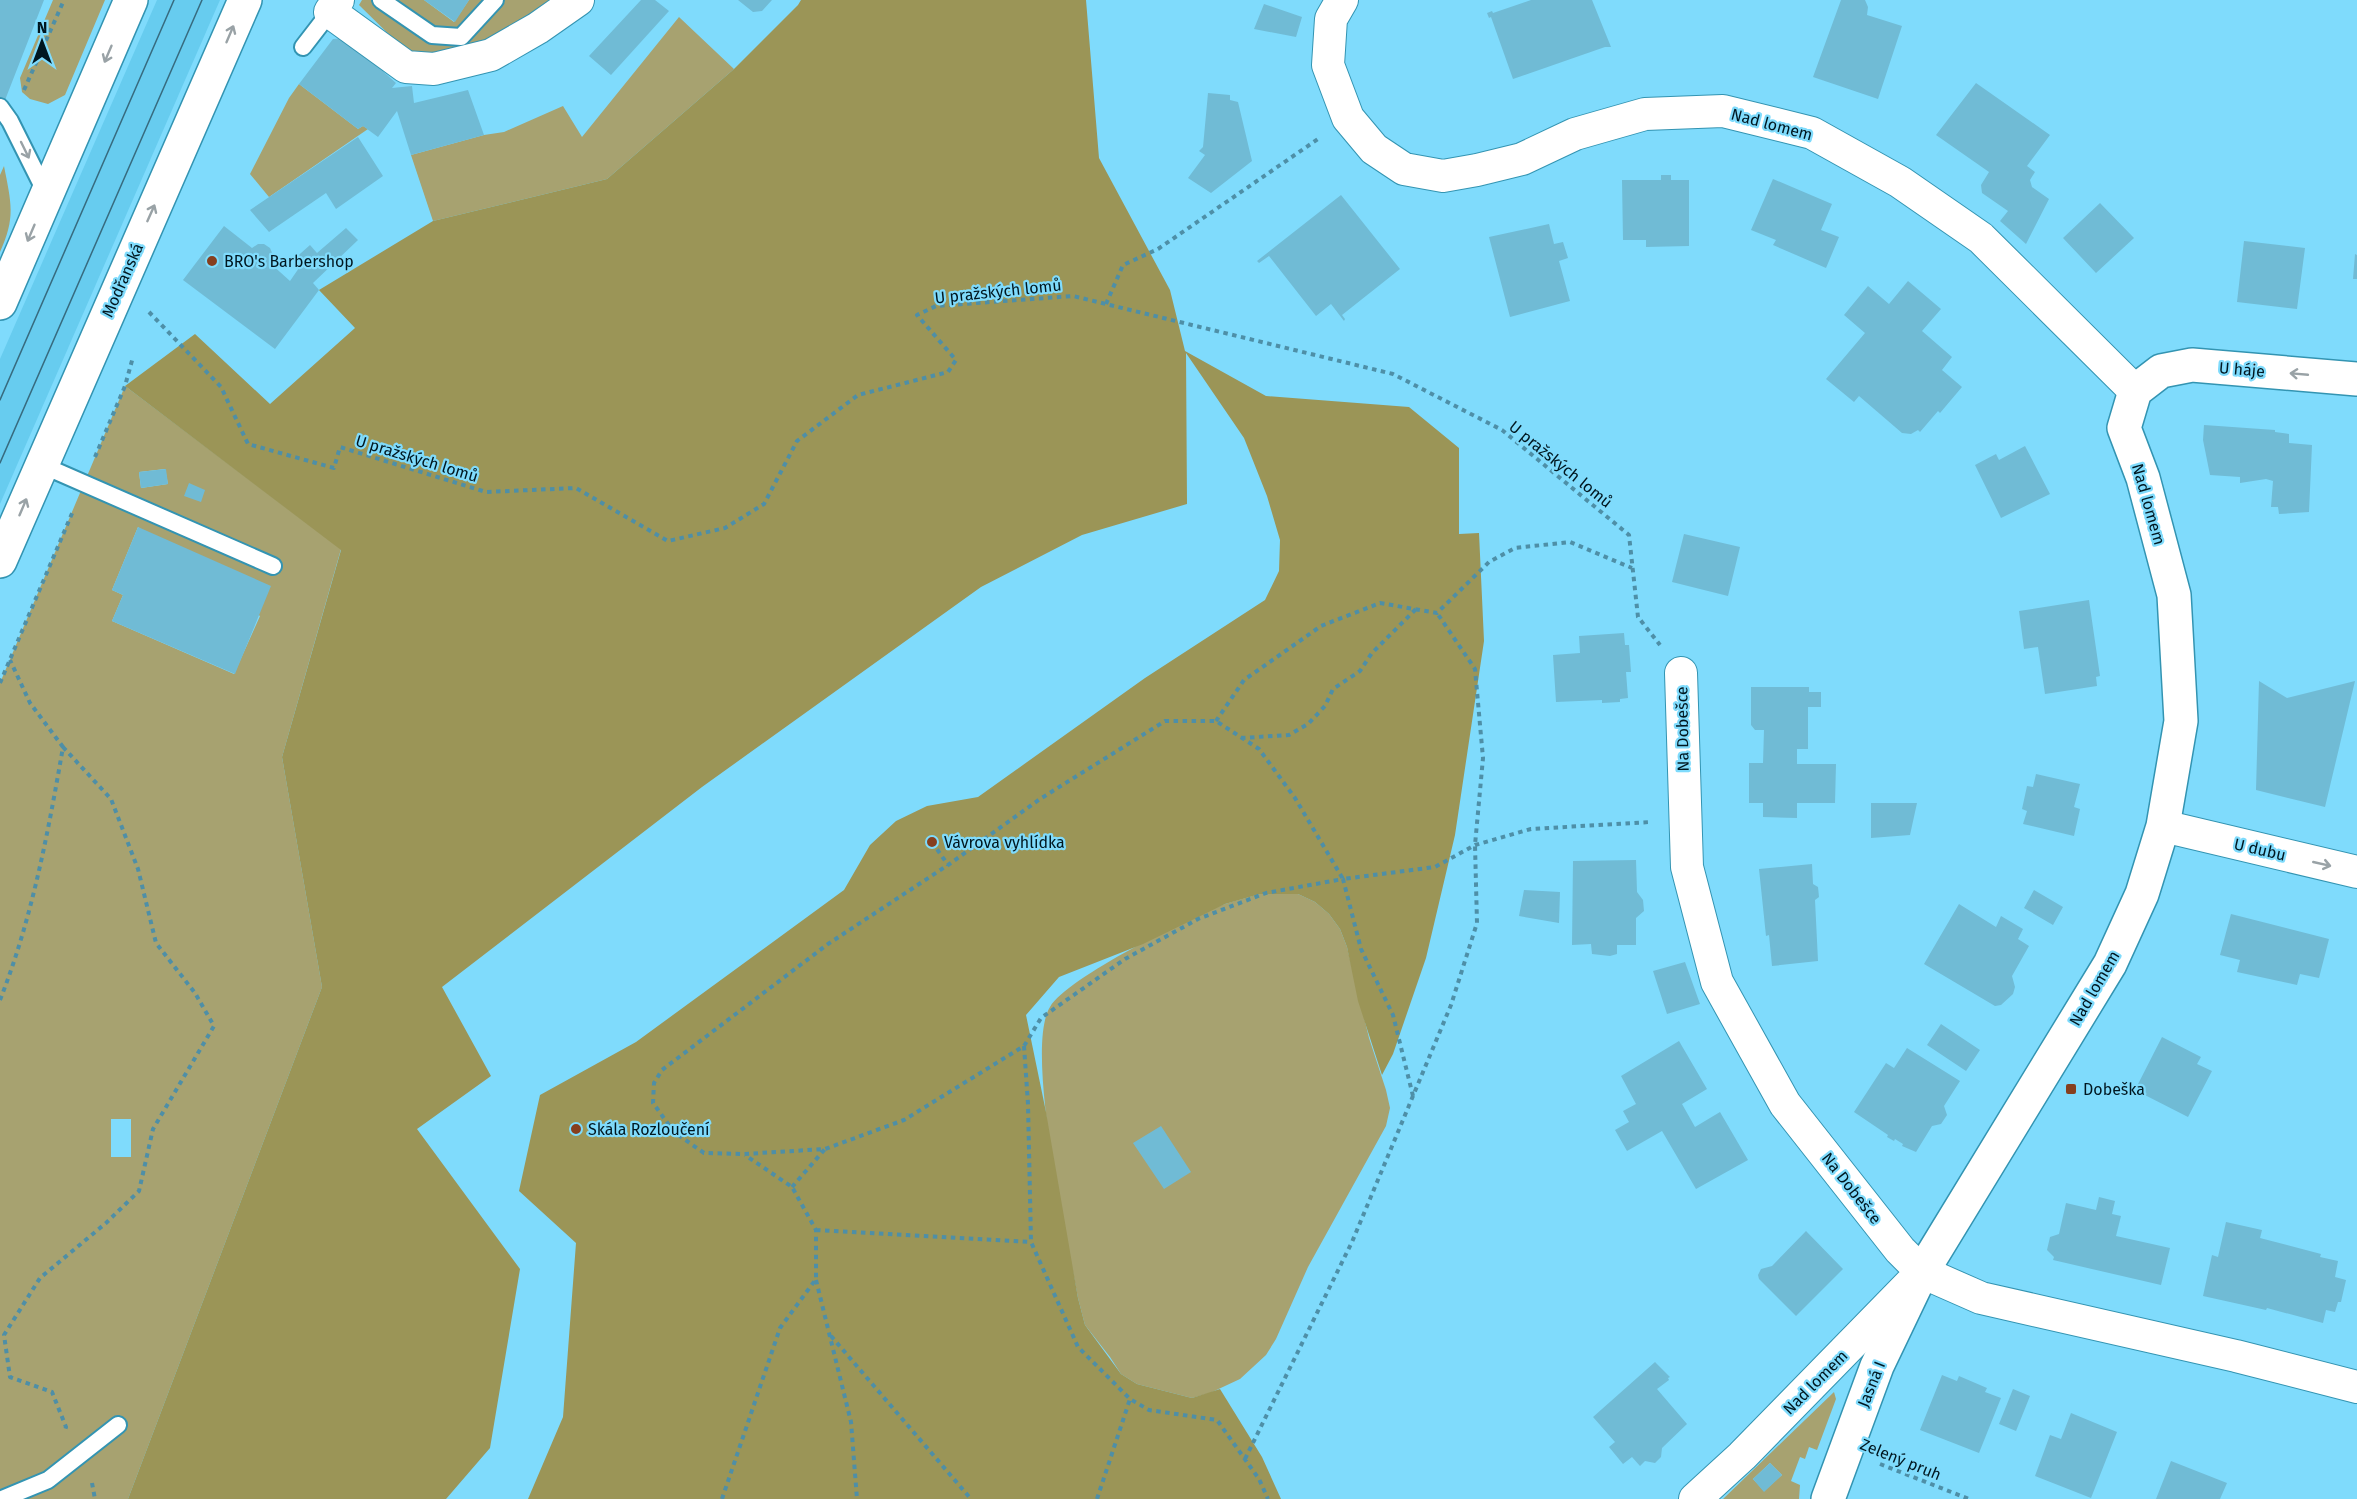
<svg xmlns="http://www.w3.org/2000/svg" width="2357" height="1499" viewBox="0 0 2357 1499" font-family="'Fira Sans',sans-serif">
	<rect width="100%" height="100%" fill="#7fdbfc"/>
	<path fill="#67ccef" d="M 157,0 L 220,0 L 0,504 L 0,359 Z"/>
	<path fill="#a7a270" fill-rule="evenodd" d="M 53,0 L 105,0 L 65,95 L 48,104 L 30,99 L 22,92 L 20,78 Z
		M 362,0 L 424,0 L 454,22 L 469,0 L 578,0 L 496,59 L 410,55 L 359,5 Z
		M 679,17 L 734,69 L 607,179 L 433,221 L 411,155 L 484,135 L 504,132 L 563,106 L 582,137 Z
		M 299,84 L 358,129 L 363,126 L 368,129 L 269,197 L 250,174 L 289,98 Z
		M 4,166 C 11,202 16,217 0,252 L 0,175 Z
		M 125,386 L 341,549 L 282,757 L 322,987 L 128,1499 L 0,1499 L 0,683 ZM 165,469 L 168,484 L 141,488 L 139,472 ZM 138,527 L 260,616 L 234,674 L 112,621 L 123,595 L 112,590 ZM 111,1119 L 131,1119 L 131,1157 L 111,1157 Z
		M 1260,894 L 1298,894 L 1315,902 L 1329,914 L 1340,929 L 1347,947 L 1369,1038 L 1386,1090 L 1390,1108 L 1386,1126 L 1308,1267 L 1276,1339 L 1266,1355 L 1240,1379 L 1210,1393 L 1192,1398 L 1137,1384 L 1121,1374 L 1110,1357 L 1085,1325 L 1078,1298 C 1068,1243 1024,1049 1050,1007 C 1068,977 1190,917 1225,904 C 1237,900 1249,897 1260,894 Z
		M 1834,1392 L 1836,1399 L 1817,1450 L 1809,1447 L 1805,1459 L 1800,1457 L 1791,1481 L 1800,1485 L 1799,1499 L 1723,1499 ZM 1770,1463 L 1782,1475 L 1764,1491 L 1753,1479 Z"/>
	<path fill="#9b9557" d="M 801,0 L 1086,0 L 1099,158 L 1170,290 L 1185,351 L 1266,396 L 1409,407 L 1459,448 L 1459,534 L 1479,533 L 1484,641 L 1455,835 L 1426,958 L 1393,1054 L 1382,1075 L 1358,1001 L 1347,947 L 1340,929 L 1329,914 L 1315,902 L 1298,894 L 1260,894 L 1225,904 L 1143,944 L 1059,977 L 1026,1015 L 1046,1112 L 1078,1298 L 1085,1325 L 1121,1374 L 1137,1384 L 1192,1398 L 1220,1389 L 1262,1457 L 1281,1499 L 528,1499 L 563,1417 L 576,1243 L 519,1191 L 540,1095 L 636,1042 L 844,890 L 870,845 L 896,821 L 927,806 L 978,797 L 1145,678 L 1265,600 L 1279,571 L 1280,540 L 1267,496 L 1244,438 L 1186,353 L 1187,504 L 1082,535 L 981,587 L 702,787 L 442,987 L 491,1076 L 417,1129 L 520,1269 L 490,1448 L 446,1499 L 128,1499 L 322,987 L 282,757 L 341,550 L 125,386 L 195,334 L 270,404 L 355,328 L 319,290 L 433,221 L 607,179 L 734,69 L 798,5 Z"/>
	<path fill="#70bbd5" d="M 0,0 L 44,0 L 0,113 Z
		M 424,0 L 469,0 L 455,22 Z
		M 641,0 L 655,0 L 669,11 L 611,75 L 589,56 Z
		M 738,0 L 772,0 L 762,11 L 753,12 Z
		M 1531,0 L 1592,0 L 1611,47 L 1605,47 L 1513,79 L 1491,17 L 1489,18 L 1487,13 L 1492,11 L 1493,13 Z
		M 1841,0 L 1865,0 L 1868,7 L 1867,15 L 1902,26 L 1878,99 L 1813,77 Z
		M 1264,4 L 1302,17 L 1296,37 L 1254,29 Z
		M 346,38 L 396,83 L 392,88 L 412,86 L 414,103 L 468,90 L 484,135 L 411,155 L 397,111 L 378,137 L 363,126 L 358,129 L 299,84 L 333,39 Z
		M 1976,83 L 2050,135 L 2027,166 L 2035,172 L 2030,180 L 2032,187 L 2049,199 L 2026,244 L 2000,221 L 2008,211 L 1982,193 L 1981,185 L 1989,172 L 1936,135 Z
		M 1208,93 L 1230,95 L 1230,100 L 1238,102 L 1252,161 L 1211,193 L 1188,178 L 1205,155 L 1199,151 L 1203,147 Z
		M 358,137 L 383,176 L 336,209 L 326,193 L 269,232 L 250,210 Z
		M 1661,175 L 1671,175 L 1671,180 L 1689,180 L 1689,246 L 1646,247 L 1646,240 L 1623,240 L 1622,180 L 1661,180 Z
		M 1773,179 L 1832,204 L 1821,230 L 1839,237 L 1826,268 L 1773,245 L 1776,240 L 1751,230 Z
		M 1341,195 L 1400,269 L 1342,315 L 1345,319 L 1344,321 L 1331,304 L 1316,316 L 1269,256 L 1259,263 L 1257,261 Z
		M 2100,203 L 2134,238 L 2096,273 L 2063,238 Z
		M 1549,224 L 1554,244 L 1563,242 L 1568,258 L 1559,261 L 1570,301 L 1510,317 L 1489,237 Z
		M 224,226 L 252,248 L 258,244 L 264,244 L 270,248 L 273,255 L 270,263 L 290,281 L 299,268 L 292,261 L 310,245 L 317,253 L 346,228 L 358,240 L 313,283 L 319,290 L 275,349 L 183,280 Z
		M 2244,241 L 2305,248 L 2297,309 L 2237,302 Z
		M 2355,254 L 2357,255 L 2357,279 L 2353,279 Z
		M 1908,281 L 1941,309 L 1922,331 L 1952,357 L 1942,370 L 1962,387 L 1940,413 L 1938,411 L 1920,432 L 1918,430 L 1911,434 L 1902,433 L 1859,396 L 1854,402 L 1826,379 L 1865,333 L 1844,315 L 1868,286 L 1889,304 Z
		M 2204,425 L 2275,430 L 2275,432 L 2289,434 L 2289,443 L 2312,445 L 2309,512 L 2279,514 L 2278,507 L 2271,507 L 2273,481 L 2266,479 L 2240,483 L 2240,477 L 2210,475 L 2203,440 Z
		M 2025,446 L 2050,494 L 2001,518 L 1975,465 L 1996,454 L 1999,460 Z
		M 166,469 L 168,484 L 141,488 L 139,472 Z
		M 189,483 L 205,490 L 201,502 L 184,496 Z
		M 138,527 L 271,586 L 235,674 L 112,621 L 123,595 L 112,590 Z
		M 1684,534 L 1740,547 L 1728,596 L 1672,582 Z
		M 2089,600 L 2100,676 L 2096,677 L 2097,686 L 2045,694 L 2038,647 L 2024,649 L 2019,611 Z
		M 1624,633 L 1625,645 L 1629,645 L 1631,672 L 1626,672 L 1628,698 L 1620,699 L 1620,702 L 1602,703 L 1602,700 L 1556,702 L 1553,655 L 1580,653 L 1579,636 Z
		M 2259,681 L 2287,698 L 2355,681 L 2325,807 L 2256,790 Z
		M 1751,687 L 1809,687 L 1809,692 L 1821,692 L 1821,707 L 1808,707 L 1808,749 L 1797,749 L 1797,764 L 1836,764 L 1835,803 L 1797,803 L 1797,818 L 1763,817 L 1763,803 L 1749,803 L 1749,763 L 1763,763 L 1764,730 L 1755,730 L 1751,725 Z
		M 2036,774 L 2080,784 L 2074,807 L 2080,809 L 2074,836 L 2023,824 L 2027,811 L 2022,809 L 2027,786 L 2033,787 Z
		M 1871,803 L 1917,803 L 1910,835 L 1871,838 Z
		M 1636,860 L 1637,892 L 1643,900 L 1644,911 L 1636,918 L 1636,945 L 1617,945 L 1617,954 L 1610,956 L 1592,954 L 1591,944 L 1572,945 L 1573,861 Z
		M 1812,864 L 1813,884 L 1818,887 L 1819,897 L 1815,900 L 1818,961 L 1772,966 L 1769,935 L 1766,936 L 1759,869 Z
		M 1524,890 L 1560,892 L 1559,923 L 1519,916 Z
		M 2034,890 L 2063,907 L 2053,925 L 2024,908 Z
		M 1959,904 L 1996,927 L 2001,916 L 2023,929 L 2018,939 L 2029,946 L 2012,976 L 2015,987 L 2013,994 L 2001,1005 L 1995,1006 L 1924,964 Z
		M 2231,914 L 2329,939 L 2319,978 L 2300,974 L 2297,985 L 2237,972 L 2240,960 L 2220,955 Z
		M 1685,962 L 1700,1004 L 1667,1014 L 1653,971 Z
		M 1941,1024 L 1980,1050 L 1966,1071 L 1927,1045 Z
		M 2162,1037 L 2201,1057 L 2197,1064 L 2212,1071 L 2188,1117 L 2135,1090 Z
		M 1679,1041 L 1707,1089 L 1682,1104 L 1695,1127 L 1720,1112 L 1748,1160 L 1696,1189 L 1662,1131 L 1627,1151 L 1615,1130 L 1629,1122 L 1623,1111 L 1636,1104 L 1621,1076 Z
		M 1907,1048 L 1960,1081 L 1944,1106 L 1947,1115 L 1941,1124 L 1932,1126 L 1916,1152 L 1902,1146 L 1903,1144 L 1895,1139 L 1894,1141 L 1887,1137 L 1888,1135 L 1854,1112 L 1886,1063 L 1894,1068 Z
		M 1161,1126 L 1191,1172 L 1164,1189 L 1133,1143 Z
		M 2099,1197 L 2115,1201 L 2112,1214 L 2121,1216 L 2116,1236 L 2170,1248 L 2161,1285 L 2053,1260 L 2054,1257 L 2047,1250 L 2050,1237 L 2059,1234 L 2066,1203 L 2096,1210 Z
		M 2226,1222 L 2262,1230 L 2260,1238 L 2321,1254 L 2320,1257 L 2338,1261 L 2335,1277 L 2346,1280 L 2341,1302 L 2338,1302 L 2335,1312 L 2326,1310 L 2323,1323 L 2267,1308 L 2266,1310 L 2203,1296 L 2212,1255 L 2218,1257 Z
		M 1806,1231 L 1843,1269 L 1796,1316 L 1759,1279 L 1758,1275 L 1761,1269 L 1772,1266 Z
		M 1655,1362 L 1670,1377 L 1668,1378 L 1669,1380 L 1657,1389 L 1687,1424 L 1662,1448 L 1661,1457 L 1655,1463 L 1645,1461 L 1640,1466 L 1632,1457 L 1623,1464 L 1609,1447 L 1615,1442 L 1593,1417 Z
		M 1942,1375 L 1957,1381 L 1959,1376 L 1987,1388 L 1985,1392 L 2001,1398 L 1979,1453 L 1920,1430 Z
		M 2013,1389 L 2030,1396 L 2016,1431 L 1999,1424 Z
		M 2071,1413 L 2117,1432 L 2091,1498 L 2035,1476 L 2050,1435 L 2061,1439 Z
		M 2171,1461 L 2227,1483 L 2220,1499 L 2156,1499 Z
		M 1770,1463 L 1782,1475 L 1764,1492 L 1753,1479 Z"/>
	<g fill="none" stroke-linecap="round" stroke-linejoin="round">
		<defs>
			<path id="service" d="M 381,0 L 432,35 L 461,37 L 495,0
				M 303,47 L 330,12
				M 0,107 L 10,121 L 47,195
				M 42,465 L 273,566
				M 2,1499 L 48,1480 L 118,1425"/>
			<path id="minor" d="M 338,0 L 330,12 L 406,67 L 434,69 L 491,55 L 538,28 L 578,0
				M 1342,0 L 1331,19 L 1328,65 L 1348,118 L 1374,149 L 1404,169 L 1443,176 L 1477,170 L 1522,159 L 1575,134 L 1645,114 L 1723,111 L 1812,133 L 1900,182 L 1981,238 L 2135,391
				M 1681,673 L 1687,867 L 1717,982 L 1785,1104 L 1900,1250 L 1922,1272 L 1981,1298 L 2236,1356 L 2357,1387
				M 2163,826 L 2357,872
				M 1695,1499 L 1742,1456 L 1915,1279"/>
			<path id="tertiary" d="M 1828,1499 L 1877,1366 L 1922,1272 L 2110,964 L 2142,894 L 2163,826 L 2181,721 L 2174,595 L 2143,478 L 2124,428 L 2135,391 L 2161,371 L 2192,365 L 2357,379"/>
			<path id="secondary" d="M 0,303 L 131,0
				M 0,561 L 245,0"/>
		</defs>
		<use href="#service" stroke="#3394b2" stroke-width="20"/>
		<use href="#minor" stroke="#3394b2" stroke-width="34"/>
		<use href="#tertiary" stroke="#3394b2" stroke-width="36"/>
		<use href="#secondary" stroke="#3394b2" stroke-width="36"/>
		<path stroke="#4e8fa7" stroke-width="4" stroke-dasharray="4.5 4.5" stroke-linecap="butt" d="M 24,90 L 64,0
			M 1106,304 L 1123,265 L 1158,249 L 1318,139
			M 149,312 L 221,387 L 248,444 L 334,468 L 340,447 L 486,492 L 576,488 L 668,541 L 725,528 L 764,504 L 797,441 L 858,395 L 948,372 L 956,360 L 917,315 L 936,306 L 1073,296 L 1393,374 L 1502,430 L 1629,535 L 1638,617 L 1660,645
			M 95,457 L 125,386 L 133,357
			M 0,683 L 73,511
			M 1216,721 L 1244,680 L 1321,626 L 1380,603 L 1437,613 L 1489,562 L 1515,548 L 1570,542 L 1632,568
			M 1241,738 L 1289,735 L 1308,724 L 1325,706 L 1333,689 L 1360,671 L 1372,653 L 1416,609
			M 63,747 L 111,799 L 138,869 L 156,943 L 195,993 L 214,1026 L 153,1129 L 139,1191 L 106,1223 L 40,1278 L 4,1335 L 10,1377 L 52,1392 L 66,1427 L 65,1430
			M 932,842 L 948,865
			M 0,1000 C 32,919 48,833 63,747 L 30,703 L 10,660
			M 1024,1046 L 1028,1104 L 1031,1242 L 1078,1347 L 1130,1399 L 1149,1410 L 1217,1420 L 1259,1479 L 1268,1499
			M 1413,1096 L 1393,1015 L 1361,949 L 1343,879 L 1266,893 L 1198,919 L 1125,959 L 1041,1018 L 1024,1046 L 904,1120 L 825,1149 L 744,1154 L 704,1153 L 674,1132 L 653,1103 L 654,1083 L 662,1070 L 828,944 L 948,865 L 1040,799 L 1165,721 L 1216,721 L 1259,749 L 1295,798 L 1343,879 L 1435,867 L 1475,845 L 1531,829 L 1650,822
			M 792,1187 L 825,1149
			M 816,1230 L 1031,1242
			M 816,1280 L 851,1422 L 857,1499
			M 831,1336 L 971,1499
			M 1245,1459 L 1352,1242 L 1451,1005 L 1477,923 L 1475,845 L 1483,758 L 1475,669 L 1437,613
			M 1880,1464 L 1969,1499
			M 92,1483 L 95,1499
			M 722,1499 L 780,1328 L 816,1279 L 816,1230 L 792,1187 L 745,1155
			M 1097,1499 L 1130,1399"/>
		<use href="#service" stroke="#fff" stroke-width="16"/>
		<use href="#minor" stroke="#fff" stroke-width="32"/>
		<use href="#tertiary" stroke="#fff" stroke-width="33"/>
		<use href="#secondary" stroke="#fff" stroke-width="33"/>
		<path stroke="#376b7f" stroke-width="1.5" d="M 0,400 L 174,0
			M 0,463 L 202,0"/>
	</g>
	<defs><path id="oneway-shaft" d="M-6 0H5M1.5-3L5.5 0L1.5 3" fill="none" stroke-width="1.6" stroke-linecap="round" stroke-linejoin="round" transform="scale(1.5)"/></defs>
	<g stroke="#99a2a6">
		<use href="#oneway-shaft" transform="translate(230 34) rotate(-67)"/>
		<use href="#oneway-shaft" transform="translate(108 54) rotate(113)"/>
		<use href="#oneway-shaft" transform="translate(25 150) rotate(64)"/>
		<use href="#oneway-shaft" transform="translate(151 213) rotate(-66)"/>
		<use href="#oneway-shaft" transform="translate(31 233) rotate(113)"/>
		<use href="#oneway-shaft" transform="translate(2299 374) rotate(-175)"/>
		<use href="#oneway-shaft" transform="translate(23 507) rotate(-67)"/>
		<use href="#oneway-shaft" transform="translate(2322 864) rotate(13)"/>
	</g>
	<g fill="#863f1f" stroke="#7fdbfc" stroke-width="2">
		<circle cx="212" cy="261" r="6"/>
		<circle cx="932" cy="842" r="6"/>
		<rect x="2065" y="1083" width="12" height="12" rx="3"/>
		<circle cx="576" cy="1129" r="6"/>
	</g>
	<g text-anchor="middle" stroke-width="4.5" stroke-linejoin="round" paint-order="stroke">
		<g font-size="16" fill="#001720" stroke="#7fdbfc">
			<text transform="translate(1772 124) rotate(15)" y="6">Nad lomem</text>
			<text transform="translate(122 280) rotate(-66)" y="6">Modřanská</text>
			<text transform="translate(998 291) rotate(-6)" y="6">U pražských lomů</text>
			<text transform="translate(2242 369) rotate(5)" y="6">U háje</text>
			<text transform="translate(417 458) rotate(17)" y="6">U pražských lomů</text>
			<text transform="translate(1561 464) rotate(39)" y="6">U pražských lomů</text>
			<text transform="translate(2149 504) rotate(74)" y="6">Nad lomem</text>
			<text transform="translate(1682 729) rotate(-91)" y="6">Na Dobešce</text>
			<text transform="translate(2260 849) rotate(13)" y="6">U dubu</text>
			<text transform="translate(2094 988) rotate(-60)" y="6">Nad lomem</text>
			<text transform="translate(1852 1188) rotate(52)" y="6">Na Dobešce</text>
			<text transform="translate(1815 1382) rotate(-45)" y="6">Nad lomem</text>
			<text transform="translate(1871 1384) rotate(-68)" y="6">Jasná I</text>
			<text transform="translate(1901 1459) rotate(22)" y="6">Zelený pruh</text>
		</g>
		<g font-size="16" fill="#001720" stroke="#7fdbfc" text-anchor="start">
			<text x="224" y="267">BRO's Barbershop</text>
			<text x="944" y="848">Vávrova vyhlídka</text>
			<text x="2083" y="1095">Dobeška</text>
			<text x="588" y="1135">Skála Rozloučení</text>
		</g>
	</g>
	<g transform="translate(42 42)" stroke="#7fdbfc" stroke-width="4.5" paint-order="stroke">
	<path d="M0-4.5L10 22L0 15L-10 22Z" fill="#001720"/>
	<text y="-9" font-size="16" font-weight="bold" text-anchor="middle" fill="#001720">N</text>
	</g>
</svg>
